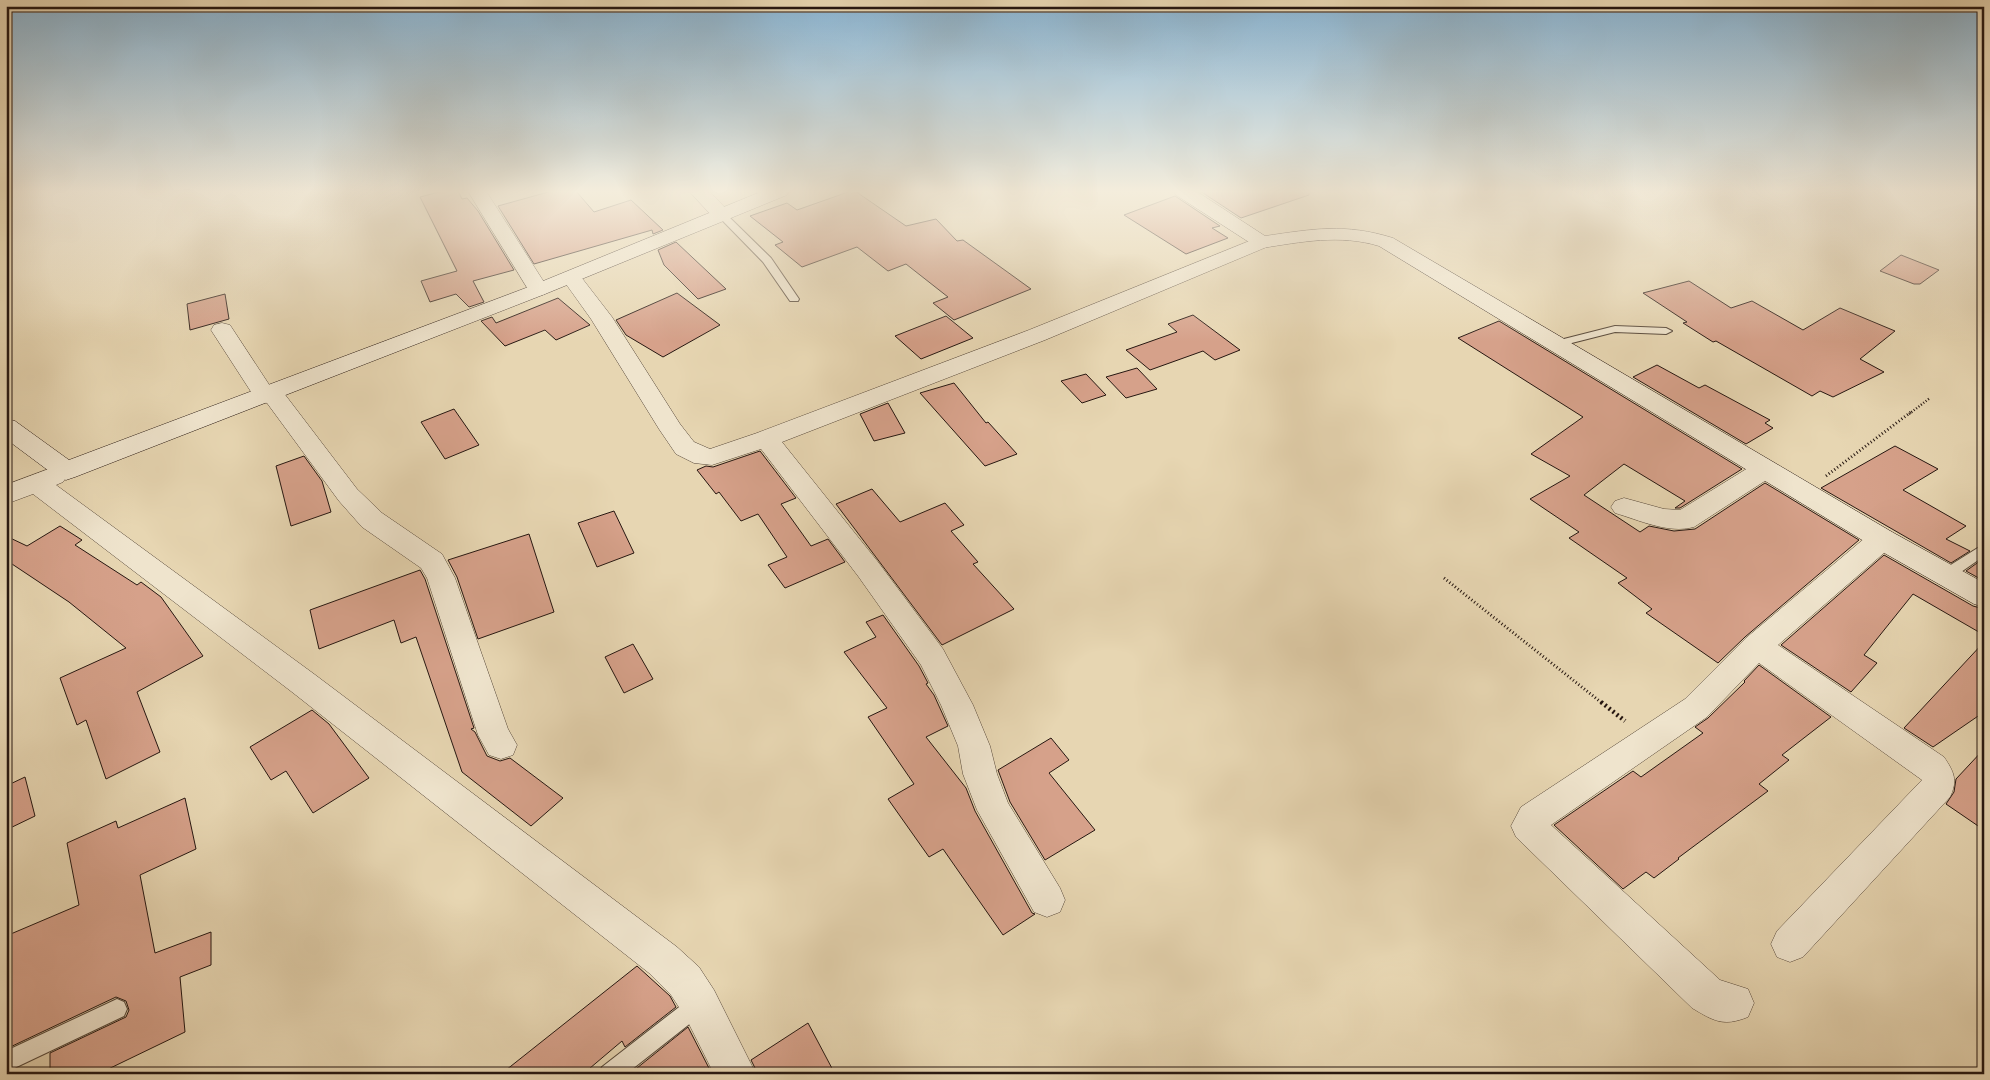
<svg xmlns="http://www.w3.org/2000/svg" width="1990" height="1080" viewBox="0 0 1990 1080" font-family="'Libre Bodoni',serif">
	<rect width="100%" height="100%" fill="#e7d6b2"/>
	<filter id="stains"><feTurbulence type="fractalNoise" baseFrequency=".004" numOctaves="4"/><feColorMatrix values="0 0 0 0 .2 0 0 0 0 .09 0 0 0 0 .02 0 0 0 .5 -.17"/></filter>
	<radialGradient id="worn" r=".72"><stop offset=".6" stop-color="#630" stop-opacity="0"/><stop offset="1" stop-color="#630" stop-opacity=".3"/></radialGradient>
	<path fill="#d6a18a" stroke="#261711" d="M 443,191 L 458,191 L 462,199 L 467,198 L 478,211 L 514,270 L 473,281 L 484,302 L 469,307 L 456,294 L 430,302 L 421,281 L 457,271 L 420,197 Z
		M 552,191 L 576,191 L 594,212 L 631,200 L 663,230 L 653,234 L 652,230 L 534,264 L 498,206 Z
		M 851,191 L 855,191 L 906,226 L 936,219 L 957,241 L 963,240 L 1031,289 L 954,320 L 933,303 L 948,297 L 906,264 L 888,271 L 857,247 L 802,267 L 775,245 L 783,242 L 750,216 L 787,203 L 797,210 Z
		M 1200,191 L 1309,191 L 1309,195 L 1241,218 Z
		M 1175,196 L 1220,226 L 1212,228 L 1228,238 L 1186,254 L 1124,215 Z
		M 676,242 L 726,289 L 698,299 L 664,265 L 658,250 Z
		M 1901,255 L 1939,270 L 1920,284 L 1914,284 L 1880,271 Z
		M 1689,281 L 1731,308 L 1752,301 L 1803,330 L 1840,308 L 1895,331 L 1860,359 L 1884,372 L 1833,397 L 1820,391 L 1812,396 L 1716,341 L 1713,342 L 1683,323 L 1687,322 L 1643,293 Z
		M 677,293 L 720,325 L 663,357 L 626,335 L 616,320 Z
		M 225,294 L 229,319 L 190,330 L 187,304 Z
		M 558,298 L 590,325 L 556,340 L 545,330 L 505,346 L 481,321 L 492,317 L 496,323 Z
		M 1193,315 L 1240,350 L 1215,360 L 1203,351 L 1150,370 L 1126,350 L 1177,332 L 1168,324 Z
		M 946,316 L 973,338 L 921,359 L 895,336 Z
		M 1499,321 L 1742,469 L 1680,508 L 1675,508 L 1685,501 L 1624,464 L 1584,495 L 1640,532 L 1649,526 L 1674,531 L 1695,529 L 1765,483 L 1859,540 L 1745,637 L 1718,663 L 1646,613 L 1652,609 L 1618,583 L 1627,578 L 1569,538 L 1579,532 L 1530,499 L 1570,476 L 1531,454 L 1583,417 L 1458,338 Z
		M 1657,365 L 1699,388 L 1705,385 L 1770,420 L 1765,423 L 1773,428 L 1746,444 L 1633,377 Z
		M 1137,368 L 1157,389 L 1126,398 L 1106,377 Z
		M 1086,374 L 1106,395 L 1082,403 L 1061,381 Z
		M 954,383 L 986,423 L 988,422 L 1017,454 L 985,466 L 920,393 Z
		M 888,403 L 905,433 L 874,441 L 860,414 Z
		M 454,409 L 479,445 L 445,459 L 421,422 Z
		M 1895,446 L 1938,469 L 1903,490 L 1966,526 L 1946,539 L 1970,551 L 1951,563 L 1821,488 Z
		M 760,451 L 796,498 L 781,504 L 811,546 L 828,539 L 845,562 L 785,588 L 768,565 L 787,557 L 758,514 L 741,521 L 719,492 L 716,494 L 697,470 L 706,466 L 713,467 Z
		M 304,456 L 322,481 L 331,512 L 291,526 L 276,466 Z
		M 872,489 L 900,522 L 945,503 L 964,525 L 951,531 L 978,562 L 973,564 L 1014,609 L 942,645 L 836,504 Z
		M 614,511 L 634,553 L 597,567 L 578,523 Z
		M 60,526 L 82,540 L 75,545 L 137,585 L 141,582 L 161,597 L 203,656 L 137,692 L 160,752 L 106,779 L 86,720 L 77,725 L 60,678 L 126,648 L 69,602 L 6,560 L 6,536 L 27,546 Z
		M 529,534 L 554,612 L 478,639 L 457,577 L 448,560 Z
		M 1884,555 L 1973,606 L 1984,609 L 1984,635 L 1913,594 L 1864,655 L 1877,663 L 1851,692 L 1781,645 Z
		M 1984,558 L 1984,581 L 1966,571 Z
		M 420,570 L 425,579 L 474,728 L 471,729 L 475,732 L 487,756 L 500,761 L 510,758 L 563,798 L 531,826 L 462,772 L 416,637 L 401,643 L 394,620 L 319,649 L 310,610 Z
		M 883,615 L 919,666 L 928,683 L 926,684 L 934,695 L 948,726 L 926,737 L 966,788 L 975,811 L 1032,913 L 1035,914 L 1003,935 L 943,849 L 929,857 L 888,799 L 914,784 L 868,717 L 887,708 L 844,652 L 876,637 L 866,622 Z
		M 1984,642 L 1984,712 L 1933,747 L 1904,728 Z
		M 633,644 L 653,679 L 624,693 L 605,657 Z
		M 1759,665 L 1831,717 L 1782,755 L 1789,760 L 1759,784 L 1768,791 L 1678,858 L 1679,859 L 1654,878 L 1646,872 L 1623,889 L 1554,825 L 1633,771 L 1641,777 L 1703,733 L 1695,727 L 1708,718 L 1745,682 L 1744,681 Z
		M 312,710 L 329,724 L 369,778 L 313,813 L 286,771 L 271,780 L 250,747 Z
		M 1051,738 L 1069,760 L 1049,773 L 1095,830 L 1045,860 L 1010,802 L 998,770 Z
		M 1984,749 L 1984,830 L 1946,804 L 1954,792 L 1956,779 Z
		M 25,777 L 35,816 L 6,830 L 6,786 Z
		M 185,798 L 196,849 L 140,875 L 155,953 L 211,932 L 211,965 L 180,977 L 185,1032 L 98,1074 L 50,1074 L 50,1053 L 126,1017 L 129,1010 L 126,1001 L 116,997 L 6,1049 L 6,936 L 79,905 L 67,843 L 116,821 L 118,828 Z
		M 637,966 L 670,996 L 676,1007 L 625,1047 L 622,1041 L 583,1074 L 501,1074 Z
		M 808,1023 L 835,1074 L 758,1074 L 751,1060 Z
		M 688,1027 L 712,1074 L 641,1074 L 637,1068 Z"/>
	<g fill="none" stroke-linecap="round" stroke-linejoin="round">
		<defs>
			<path id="lane" d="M 722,212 L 725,213 L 771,258 L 799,299 L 798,301 L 790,301 L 763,262 L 719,217 L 719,213 Z
				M 1615,326 L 1666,328 L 1672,331 L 1666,334 L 1615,332 L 1556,347 L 1550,344 L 1552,342 Z
				M 1984,544 L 1984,556 L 1951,579 L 1946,580 L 1941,579 L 1939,575 L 1941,571 Z
				M 699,994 L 706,997 L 709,1004 L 706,1011 L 626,1074 L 599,1074 L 602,1067 L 692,997 Z
				M 117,999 L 124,1002 L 127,1009 L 124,1016 L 6,1072 L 6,1051 Z"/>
			<path id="street" d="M 468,191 L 486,191 L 549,290 L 545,294 L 538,296 L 531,294 Z
				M 689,191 L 709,191 L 732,215 L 729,219 L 722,221 L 715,219 Z
				M 1262,236 L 1269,238 L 1272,242 L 1269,246 L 1045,340 L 782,442 L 878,562 L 943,649 L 973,705 L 990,746 L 997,774 L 1008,803 L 1060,888 L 1065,900 L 1060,912 L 1047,917 L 1034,912 L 977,810 L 963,774 L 958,746 L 941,705 L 921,665 L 858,576 L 761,449 L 712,465 L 694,463 L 676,454 L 659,429 L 591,319 L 561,277 L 564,273 L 571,271 L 578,273 L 612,317 L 680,424 L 694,442 L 710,449 L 757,433 L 1029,330 Z
				M 222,323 L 230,325 L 270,386 L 280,388 L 357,489 L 382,513 L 442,554 L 455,578 L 508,729 L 517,745 L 513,755 L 501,759 L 489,755 L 478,735 L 427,578 L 421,568 L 362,527 L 339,501 L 267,403 L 257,401 L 211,330 L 214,325 Z
				M 1765,461 L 1774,463 L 1778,469 L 1774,475 L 1694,527 C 1668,534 1639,520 1615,513 L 1611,507 L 1615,501 L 1624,498 L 1664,509 L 1680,510 L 1756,463 Z
				M 54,467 L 63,470 L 67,476 L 63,482 L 56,485 L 314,674 L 677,947 L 699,967 L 714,990 L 756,1074 L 714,1074 L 686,1018 L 671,995 L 649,973 L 292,692 L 33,494 L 6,504 L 6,485 Z
				M 1882,529 L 1892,532 L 1896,539 L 1892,546 L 1778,645 L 1944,757 C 1954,772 1958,780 1950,797 L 1803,957 L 1790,962 L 1777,957 L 1771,944 L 1777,931 L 1922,780 L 1759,663 L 1707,717 L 1551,825 L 1720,980 L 1748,989 L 1754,1003 L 1748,1017 C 1723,1027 1714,1021 1692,1008 L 1516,837 L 1511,826 L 1521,807 L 1685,699 L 1746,638 L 1872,532 Z"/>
			<path id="secondary" d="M 763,191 L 789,191 L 787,195 L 545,294 L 75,477 L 66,480 L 57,477 L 6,439 L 6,419 L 15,421 L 69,460 L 531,286 Z
				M 1174,191 L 1196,191 L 1265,236 C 1313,229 1345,223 1393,238 L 1892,532 L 1984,583 L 1984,607 L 1974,604 L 1872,546 L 1379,246 C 1340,234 1301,242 1262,248 L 1255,246 L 1176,195 Z"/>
		</defs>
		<use href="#lane" stroke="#564739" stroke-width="2"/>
		<use href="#street" stroke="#564739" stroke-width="1"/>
		<use href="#secondary" stroke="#261711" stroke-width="1"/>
		<path stroke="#261711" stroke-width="2.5" stroke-dasharray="1 2" stroke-linecap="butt" d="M 1909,414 L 1930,398"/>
		<path stroke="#261711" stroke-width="3" stroke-dasharray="1 2.5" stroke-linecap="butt" d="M 1826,476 L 1911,412
			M 1444,578 L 1602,703"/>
		<path stroke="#261711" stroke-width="4.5" stroke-dasharray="2 3" stroke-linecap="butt" d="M 1601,702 L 1625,721"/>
		<use href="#lane" fill="#efe4cd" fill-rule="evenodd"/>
		<use href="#street" fill="#efe4cd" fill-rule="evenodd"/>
		<use href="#secondary" fill="#efe4cd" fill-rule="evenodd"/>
	</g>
	<linearGradient id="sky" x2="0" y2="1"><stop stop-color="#89b5d4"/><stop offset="0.56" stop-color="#f4eddc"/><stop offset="1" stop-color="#f4eddc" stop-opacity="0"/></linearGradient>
	<rect width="1990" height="342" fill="url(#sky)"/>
	<rect width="1990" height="1080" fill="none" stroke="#e7d6b2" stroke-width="25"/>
	<rect x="8" y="8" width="1975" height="1065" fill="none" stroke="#261711" stroke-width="2.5"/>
	<rect x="12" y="12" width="1965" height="1055" fill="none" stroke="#261711"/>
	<rect width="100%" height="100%" filter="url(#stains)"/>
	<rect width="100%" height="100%" fill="url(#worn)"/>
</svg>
